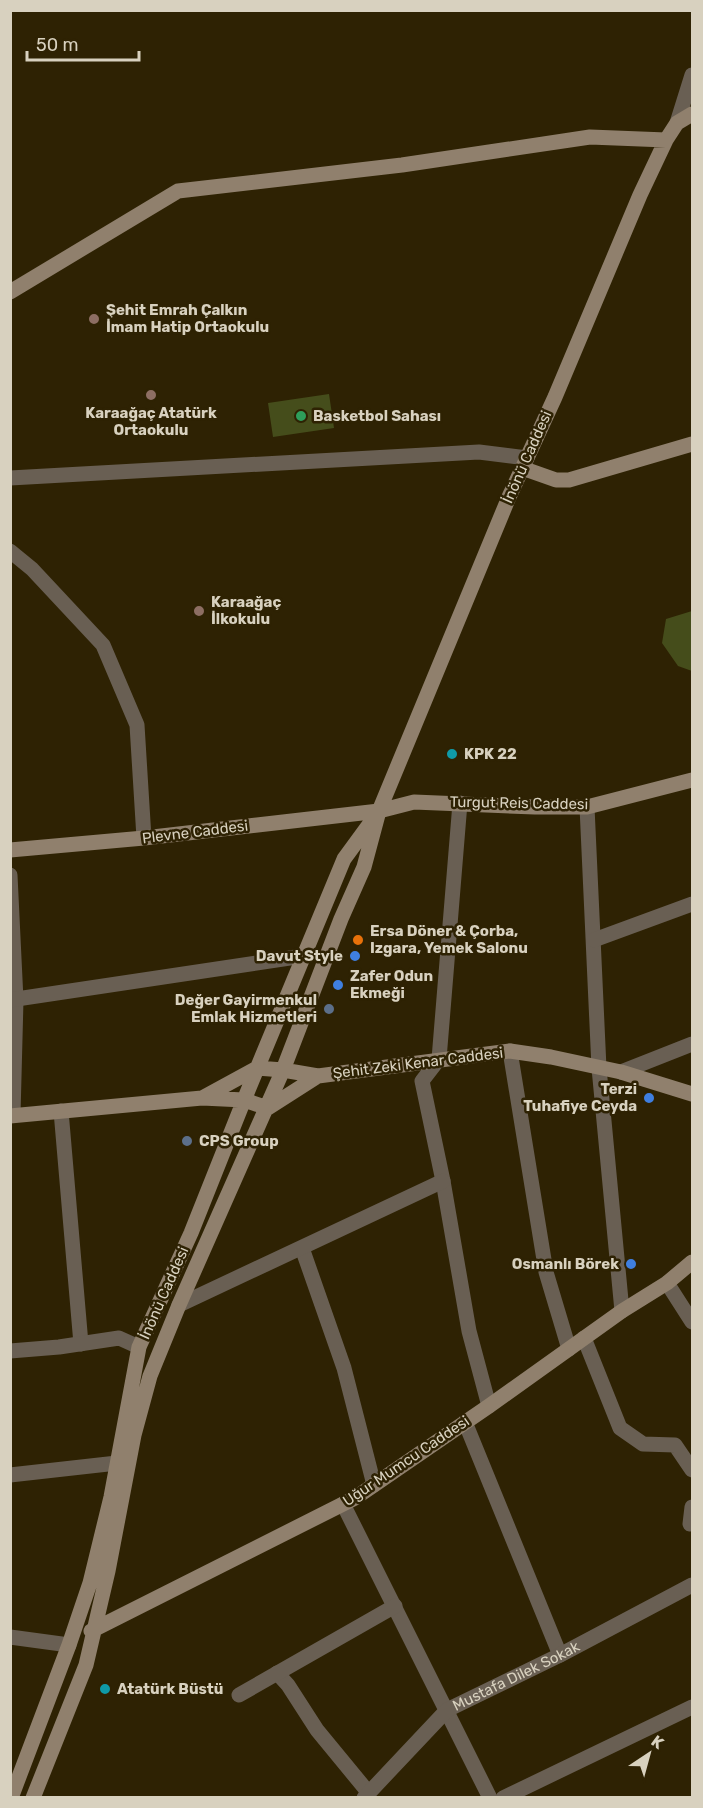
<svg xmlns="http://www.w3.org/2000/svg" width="703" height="1808" viewBox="0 0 703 1808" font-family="Rubik,sans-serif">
	<rect width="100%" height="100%" fill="#2e2203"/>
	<path fill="#454d1b" d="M 329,394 L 334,428 L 273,437 L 268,403 Z
		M 692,611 L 692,671 L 678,666 L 662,643 L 666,619 Z"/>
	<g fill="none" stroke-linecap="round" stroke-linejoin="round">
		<g stroke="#695f53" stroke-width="15">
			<path d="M 677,123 L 692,75"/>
			<path d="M 10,478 L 479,452 L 527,458"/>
			<path d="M 10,551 L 32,569 L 103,645 L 137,725 L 144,838"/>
			<path d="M 460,803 L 439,1059 L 422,1081 L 443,1181 L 469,1331 L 489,1406"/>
			<path d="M 587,807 L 599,1068 L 622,1311"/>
			<path d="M 10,875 L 16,1000 L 13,1115"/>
			<path d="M 594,940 L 692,904"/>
			<path d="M 10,1000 L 303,956"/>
			<path d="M 510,1051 L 546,1272 L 569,1349"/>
			<path d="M 621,1072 L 692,1044"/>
			<path d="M 61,1111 L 81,1344"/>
			<path d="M 302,1248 L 344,1368 L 374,1485"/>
			<path d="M 667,1283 L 692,1322"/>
			<path d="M 179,1305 L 443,1181"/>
			<path d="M 584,1338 L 620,1428 L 643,1444 L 675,1445 L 692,1470"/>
			<path d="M 10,1351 L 59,1347 L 119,1338 L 139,1347"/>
			<path d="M 465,1422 L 560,1655"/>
			<path d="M 10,1475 L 117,1463"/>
			<path d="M 343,1504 L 490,1798"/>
			<path d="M 690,1524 L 692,1507"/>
			<path d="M 10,1637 L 69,1645"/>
			<path d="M 277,1673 L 288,1685 L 317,1730 L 368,1792"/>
			<path d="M 239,1695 L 395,1606"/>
			<path id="s1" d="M 364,1798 L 447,1710 L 560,1655 L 692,1585"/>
			<path d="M 503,1798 L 692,1707"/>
		</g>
		<path stroke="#90806d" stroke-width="15" d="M 10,292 L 178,191 L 402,165 L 590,137 L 666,140
			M 522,468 L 556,480 L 569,480 L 692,444
			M 10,850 L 144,838 L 379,811 L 414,802 L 535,807 L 587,807 L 692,780
			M 257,1068 L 283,1070 L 318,1076 L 268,1108 L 244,1100 L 202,1098 Z
			M 318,1076 L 510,1051 L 551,1057 L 621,1072 L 692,1094
			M 10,1116 L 202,1098
			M 91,1631 L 355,1498 L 489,1406 L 622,1311 L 667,1283 L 692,1262
			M 11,1798 L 69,1645 L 90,1583 L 111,1497 L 139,1347 L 191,1233 L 244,1100 L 344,859 L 374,818
			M 33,1798 L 86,1665 L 108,1571 L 134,1435 L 150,1376 L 179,1305 L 283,1070 L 341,919 L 364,867 L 379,811 L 509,497 L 555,397 L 640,195 L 666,140 L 677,123 L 692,114"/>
	</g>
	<g fill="#8d6e63" stroke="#2e2203" stroke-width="2">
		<circle cx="94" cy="319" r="6"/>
		<circle cx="151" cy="395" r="6"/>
		<circle cx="199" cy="611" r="6"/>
	</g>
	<circle fill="#2e9e5b" stroke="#2e2203" stroke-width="2" cx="301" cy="416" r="6"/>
	<g fill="#0f9aa8" stroke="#2e2203" stroke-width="2">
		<circle cx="452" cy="754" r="6"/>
		<circle cx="105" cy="1689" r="6"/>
	</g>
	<circle fill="#e8710a" stroke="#2e2203" stroke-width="2" cx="358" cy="940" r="6"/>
	<g fill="#3f7fe0" stroke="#2e2203" stroke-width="2">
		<circle cx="355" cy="956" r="6"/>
		<circle cx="338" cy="985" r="6"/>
		<circle cx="649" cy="1098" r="6"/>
		<circle cx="631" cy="1264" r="6"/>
	</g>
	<g fill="#5c6f8a" stroke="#2e2203" stroke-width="2">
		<circle cx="329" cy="1009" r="6"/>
		<circle cx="187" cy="1141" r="6"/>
	</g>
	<g text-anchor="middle" stroke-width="5" stroke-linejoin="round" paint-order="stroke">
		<g font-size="15" font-weight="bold" fill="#d8d1bf" stroke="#2e2203" text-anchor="start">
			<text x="106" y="315">Şehit Emrah Çalkın<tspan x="106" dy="17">İmam Hatip Ortaokulu</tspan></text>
			<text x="151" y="418" text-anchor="middle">Karaağaç Atatürk<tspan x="151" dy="17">Ortaokulu</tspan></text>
			<text x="313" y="421">Basketbol Sahası</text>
			<text x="211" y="607">Karaağaç<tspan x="211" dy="17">İlkokulu</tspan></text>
			<text x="464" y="759">KPK 22</text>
			<text x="370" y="936">Ersa Döner &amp; Çorba,<tspan x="370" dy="17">Izgara, Yemek Salonu</tspan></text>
			<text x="343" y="961" text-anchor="end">Davut Style</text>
			<text x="350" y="981">Zafer Odun<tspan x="350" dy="17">Ekmeği</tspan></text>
			<text x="317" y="1005" text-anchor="end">Değer Gayirmenkul<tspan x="317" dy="17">Emlak Hizmetleri</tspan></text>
			<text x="637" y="1094" text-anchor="end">Terzi<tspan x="637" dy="17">Tuhafiye Ceyda</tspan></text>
			<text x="199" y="1146">CPS Group</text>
			<text x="619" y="1269" text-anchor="end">Osmanlı Börek</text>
			<text x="117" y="1694">Atatürk Büstü</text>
		</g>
		<g font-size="15" fill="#d8d1bf" stroke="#2e2203">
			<text transform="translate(527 457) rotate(-66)" y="5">İnönü Caddesi</text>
			<text transform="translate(519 803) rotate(1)" y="5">Turgut Reis Caddesi</text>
			<text transform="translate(195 832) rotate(-7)" y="5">Plevne Caddesi</text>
			<text transform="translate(418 1063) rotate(-7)" y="5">Şehit Zeki Kenar Caddesi</text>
			<text transform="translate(164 1293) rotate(-66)" y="5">İnönü Caddesi</text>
			<text transform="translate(406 1461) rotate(-34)" y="5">Uğur Mumcu Caddesi</text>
			<text dy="5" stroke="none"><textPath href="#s1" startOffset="198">Mustafa Dilek Sokak</textPath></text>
		</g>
	</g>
	<rect width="703" height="1808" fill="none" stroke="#d8d1bf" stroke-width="24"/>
	<g transform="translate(649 1754) rotate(36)" stroke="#2e2203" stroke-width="4.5" paint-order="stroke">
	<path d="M0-4.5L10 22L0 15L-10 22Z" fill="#d8d1bf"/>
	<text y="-9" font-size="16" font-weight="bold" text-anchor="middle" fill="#d8d1bf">K</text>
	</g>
	<path d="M27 51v9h112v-9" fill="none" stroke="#d8d1bf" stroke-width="3"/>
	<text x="36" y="51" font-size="18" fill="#d8d1bf" stroke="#2e2203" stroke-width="4.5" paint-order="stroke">50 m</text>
</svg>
